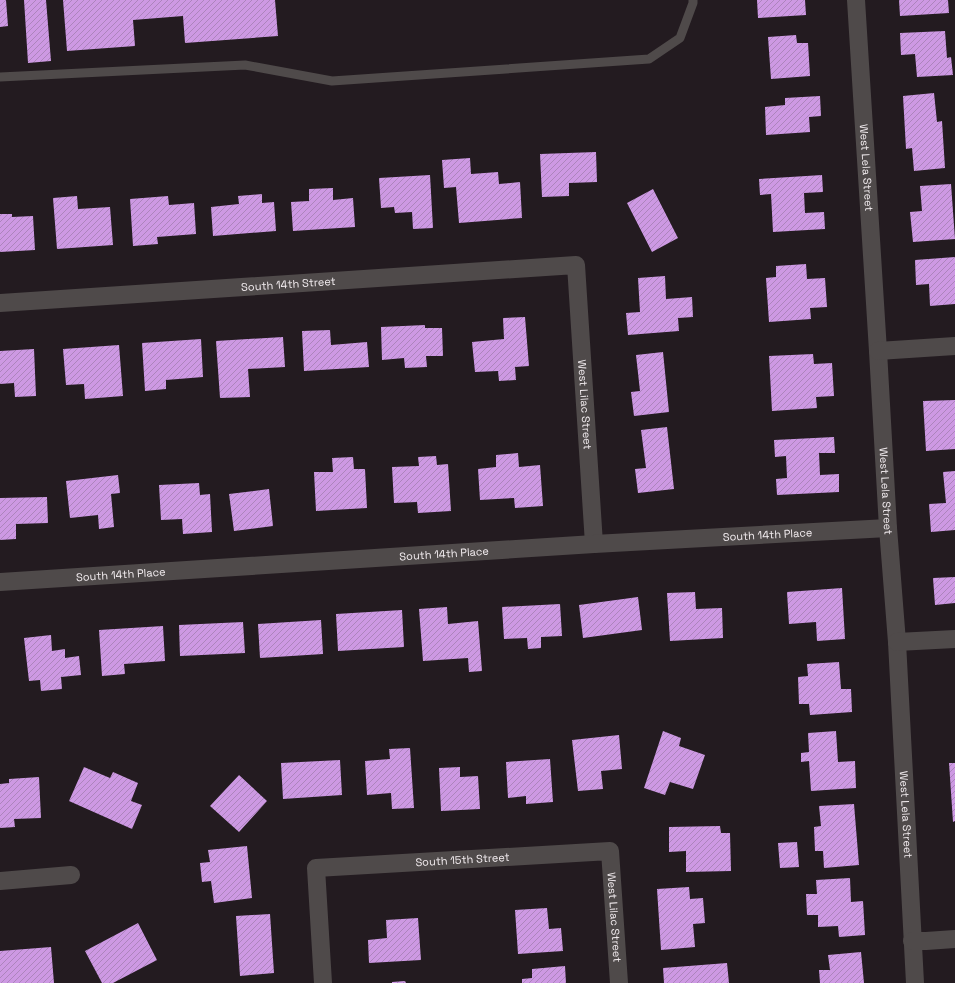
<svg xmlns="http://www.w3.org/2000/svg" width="955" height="983" viewBox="0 0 955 983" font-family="'Space Grotesk',sans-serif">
	<defs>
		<pattern id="building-hatch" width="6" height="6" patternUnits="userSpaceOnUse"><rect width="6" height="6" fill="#cd99e3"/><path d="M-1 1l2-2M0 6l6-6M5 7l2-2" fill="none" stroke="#ac84bc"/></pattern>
	</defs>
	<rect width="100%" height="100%" fill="#231b20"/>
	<path fill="url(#building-hatch)" d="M 0,0 L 6,0 L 8,26 L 0,27 Z
		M 24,0 L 46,0 L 51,61 L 28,63 Z
		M 63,0 L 275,0 L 278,36 L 185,43 L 183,16 L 133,20 L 135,46 L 67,51 Z
		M 757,0 L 805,0 L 806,15 L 758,18 Z
		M 899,0 L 948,0 L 949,13 L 900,16 Z
		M 945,31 L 947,58 L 951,57 L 953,75 L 917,77 L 915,54 L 901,55 L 900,33 Z
		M 796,35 L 797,43 L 808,43 L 810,76 L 771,79 L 768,37 Z
		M 934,93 L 937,122 L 942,121 L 945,168 L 914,171 L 912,148 L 906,149 L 903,96 Z
		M 820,96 L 821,116 L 809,117 L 810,132 L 766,135 L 765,107 L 785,105 L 785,98 Z
		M 596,152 L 597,182 L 569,183 L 569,196 L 542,197 L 540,154 Z
		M 470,158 L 471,174 L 498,172 L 499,184 L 520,182 L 522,218 L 459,223 L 456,187 L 444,188 L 442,160 Z
		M 430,175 L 433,228 L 413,229 L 412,212 L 395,213 L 394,207 L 381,208 L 379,178 Z
		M 822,175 L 823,192 L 804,193 L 805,213 L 824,212 L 825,229 L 773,232 L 771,194 L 760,195 L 759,179 Z
		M 951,184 L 955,239 L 913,242 L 910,212 L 922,211 L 920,186 Z
		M 333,188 L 333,200 L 353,198 L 355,227 L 293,231 L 291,202 L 309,201 L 309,189 Z
		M 653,189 L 678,238 L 652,252 L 627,203 Z
		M 262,194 L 262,203 L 274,202 L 276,231 L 213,236 L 211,207 L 239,204 L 238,196 Z
		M 77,196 L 78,209 L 110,207 L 113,245 L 57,249 L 53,198 Z
		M 168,196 L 169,205 L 194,203 L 196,234 L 157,237 L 158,244 L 133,246 L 130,199 Z
		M 0,214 L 12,214 L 12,217 L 33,216 L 35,250 L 0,252 Z
		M 955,257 L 955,304 L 930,306 L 929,284 L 916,285 L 915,260 Z
		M 806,264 L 807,279 L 825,278 L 827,307 L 810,308 L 811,319 L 769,322 L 766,278 L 776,277 L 776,266 Z
		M 665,276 L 666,299 L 692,297 L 693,317 L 678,318 L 679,331 L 628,335 L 626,313 L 640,312 L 638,278 Z
		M 525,317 L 529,366 L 515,367 L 516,380 L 499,381 L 498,371 L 475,372 L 472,342 L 504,339 L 503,318 Z
		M 425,325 L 425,328 L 442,328 L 443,356 L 426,356 L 427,367 L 405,368 L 404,358 L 382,360 L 381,327 Z
		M 330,330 L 331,345 L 367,342 L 369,367 L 304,371 L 302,331 Z
		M 283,337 L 285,367 L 248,369 L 250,397 L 220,398 L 216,341 Z
		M 201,339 L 203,377 L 166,380 L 166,389 L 145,391 L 142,343 Z
		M 119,345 L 123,396 L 85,399 L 84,384 L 66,385 L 63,349 Z
		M 34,349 L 36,396 L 15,397 L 14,383 L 0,384 L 0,351 Z
		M 663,352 L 669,412 L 634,416 L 631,392 L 640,391 L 636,355 Z
		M 813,354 L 814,364 L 832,363 L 834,396 L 816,397 L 817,408 L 772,411 L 769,356 Z
		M 955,400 L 955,449 L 926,451 L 923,401 Z
		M 667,427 L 674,489 L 638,493 L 635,469 L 646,468 L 641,430 Z
		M 834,437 L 835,453 L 819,453 L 820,475 L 839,474 L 839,492 L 777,495 L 776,479 L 787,478 L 786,456 L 775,457 L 774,440 Z
		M 518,453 L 519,467 L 540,465 L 543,506 L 515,508 L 514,498 L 480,500 L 478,469 L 496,467 L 496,455 Z
		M 436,456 L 437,465 L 448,464 L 451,511 L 418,513 L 417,502 L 394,503 L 392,467 L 419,466 L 418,457 Z
		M 353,457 L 354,469 L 365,469 L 367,508 L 316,511 L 314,472 L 333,472 L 332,458 Z
		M 955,471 L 955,530 L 931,532 L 929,504 L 946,503 L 943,472 Z
		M 118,475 L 120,493 L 111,494 L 114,527 L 99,529 L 98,515 L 70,518 L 66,481 Z
		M 199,483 L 200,495 L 210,494 L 212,532 L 183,534 L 182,519 L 161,520 L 159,485 Z
		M 269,489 L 273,526 L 234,531 L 229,494 Z
		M 47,497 L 48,523 L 16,524 L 16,539 L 0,540 L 0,498 Z
		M 955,577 L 955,603 L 935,605 L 933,578 Z
		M 842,588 L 845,639 L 817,641 L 816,622 L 789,624 L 787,592 Z
		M 695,592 L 696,609 L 722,608 L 723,638 L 670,641 L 667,593 Z
		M 638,597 L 642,630 L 583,638 L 579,605 Z
		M 560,604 L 562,636 L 541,637 L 541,648 L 528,649 L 527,638 L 504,639 L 502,607 Z
		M 447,607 L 448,624 L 478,621 L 482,671 L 469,672 L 468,658 L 423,661 L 419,609 Z
		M 402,610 L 404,647 L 338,651 L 336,614 Z
		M 321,620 L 323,654 L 260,658 L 258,624 Z
		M 243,622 L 245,653 L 180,656 L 179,625 Z
		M 163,626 L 165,661 L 124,664 L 125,674 L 102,676 L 99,630 Z
		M 51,635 L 52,651 L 65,649 L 65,658 L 79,656 L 81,675 L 61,677 L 62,689 L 41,691 L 40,680 L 29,681 L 24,638 Z
		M 839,662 L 841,689 L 851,689 L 852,712 L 810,715 L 809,704 L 799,704 L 798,677 L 808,676 L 807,664 Z
		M 663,731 L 681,738 L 679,746 L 705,755 L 693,789 L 670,782 L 665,795 L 644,788 Z
		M 836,731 L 838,762 L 855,761 L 856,788 L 811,791 L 809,761 L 801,762 L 801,753 L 809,752 L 808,733 Z
		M 619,735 L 622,769 L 601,771 L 603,789 L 578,791 L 572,740 Z
		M 410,748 L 414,808 L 392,809 L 391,793 L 367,795 L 365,761 L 390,759 L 389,749 Z
		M 550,759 L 553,802 L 526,804 L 526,796 L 508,798 L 506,762 Z
		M 340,760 L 342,795 L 283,799 L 281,763 Z
		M 949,763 L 955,763 L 955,821 L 953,822 Z
		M 84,767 L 110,778 L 113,772 L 138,783 L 131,801 L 142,805 L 132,829 L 69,801 Z
		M 460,767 L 460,777 L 478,776 L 480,809 L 441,811 L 439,768 Z
		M 239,775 L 267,801 L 239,832 L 210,806 Z
		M 39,777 L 41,818 L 14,819 L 15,827 L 0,828 L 0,784 L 9,783 L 9,779 Z
		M 854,804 L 859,865 L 824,868 L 823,851 L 815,851 L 814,827 L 821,826 L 819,806 Z
		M 720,826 L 721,833 L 730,833 L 731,871 L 686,872 L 686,851 L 669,852 L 669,827 Z
		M 797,842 L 799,867 L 780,868 L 778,843 Z
		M 247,846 L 252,898 L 214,903 L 211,881 L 202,882 L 200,863 L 210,862 L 208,850 Z
		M 850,878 L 851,902 L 863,901 L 865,935 L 839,937 L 838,926 L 818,927 L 818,915 L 807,915 L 806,894 L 817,894 L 816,880 Z
		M 689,887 L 690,899 L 703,898 L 705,923 L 693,924 L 695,947 L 661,950 L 657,889 Z
		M 547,908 L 549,929 L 561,928 L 563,951 L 518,954 L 515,910 Z
		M 270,914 L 274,973 L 240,976 L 236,916 Z
		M 418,918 L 421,960 L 369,963 L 368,940 L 387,938 L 386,920 Z
		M 138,923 L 157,960 L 113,983 L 102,983 L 85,951 Z
		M 51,947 L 54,983 L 0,983 L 0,951 Z
		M 861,952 L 864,983 L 820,983 L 819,970 L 830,970 L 828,955 Z
		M 727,963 L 729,983 L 664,983 L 663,968 Z
		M 565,966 L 566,983 L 522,983 L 522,979 L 532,978 L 532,969 Z
		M 405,981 L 406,983 L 392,983 L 392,982 Z"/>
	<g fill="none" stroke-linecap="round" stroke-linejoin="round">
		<path stroke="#4f4a4a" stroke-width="9" d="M 0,77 L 245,65 L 332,81 L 649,59 L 680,38 L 693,3 L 693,0"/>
		<g stroke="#4f4a4a" stroke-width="18">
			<path id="s1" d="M 856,0 L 878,351 L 888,528 L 897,642 L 915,983"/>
			<path id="s2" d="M 0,303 L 576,265 L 594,544"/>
			<path d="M 878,351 L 955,346"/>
			<path id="s3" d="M 0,582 L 594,544 L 888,528"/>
			<path d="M 897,642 L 955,639"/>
			<path d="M 0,881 L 71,875"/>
			<path d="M 912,941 L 926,941 L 955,939"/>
			<path id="s4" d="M 323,983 L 316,868 L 610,851 L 619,983"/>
		</g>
	</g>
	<g text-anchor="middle" stroke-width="4" stroke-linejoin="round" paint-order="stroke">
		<g font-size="11" fill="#f3edf0" stroke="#0a0709">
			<text dy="4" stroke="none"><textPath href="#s1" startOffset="168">West Lela Street</textPath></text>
			<text dy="4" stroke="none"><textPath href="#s2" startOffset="289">South 14th Street</textPath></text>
			<text dy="4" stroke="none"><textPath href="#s2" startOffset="717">West Lilac Street</textPath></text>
			<text dy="4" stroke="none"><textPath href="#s1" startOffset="492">West Lela Street</textPath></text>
			<text dy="4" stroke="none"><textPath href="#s3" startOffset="769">South 14th Place</textPath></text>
			<text dy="4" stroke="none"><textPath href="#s3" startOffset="445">South 14th Place</textPath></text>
			<text dy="4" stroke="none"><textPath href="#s3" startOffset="121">South 14th Place</textPath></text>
			<text dy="4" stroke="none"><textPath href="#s1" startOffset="816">West Lela Street</textPath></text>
			<text dy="4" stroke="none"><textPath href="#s4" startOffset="262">South 15th Street</textPath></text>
			<text dy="4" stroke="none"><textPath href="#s4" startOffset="476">West Lilac Street</textPath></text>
		</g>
	</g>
</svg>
